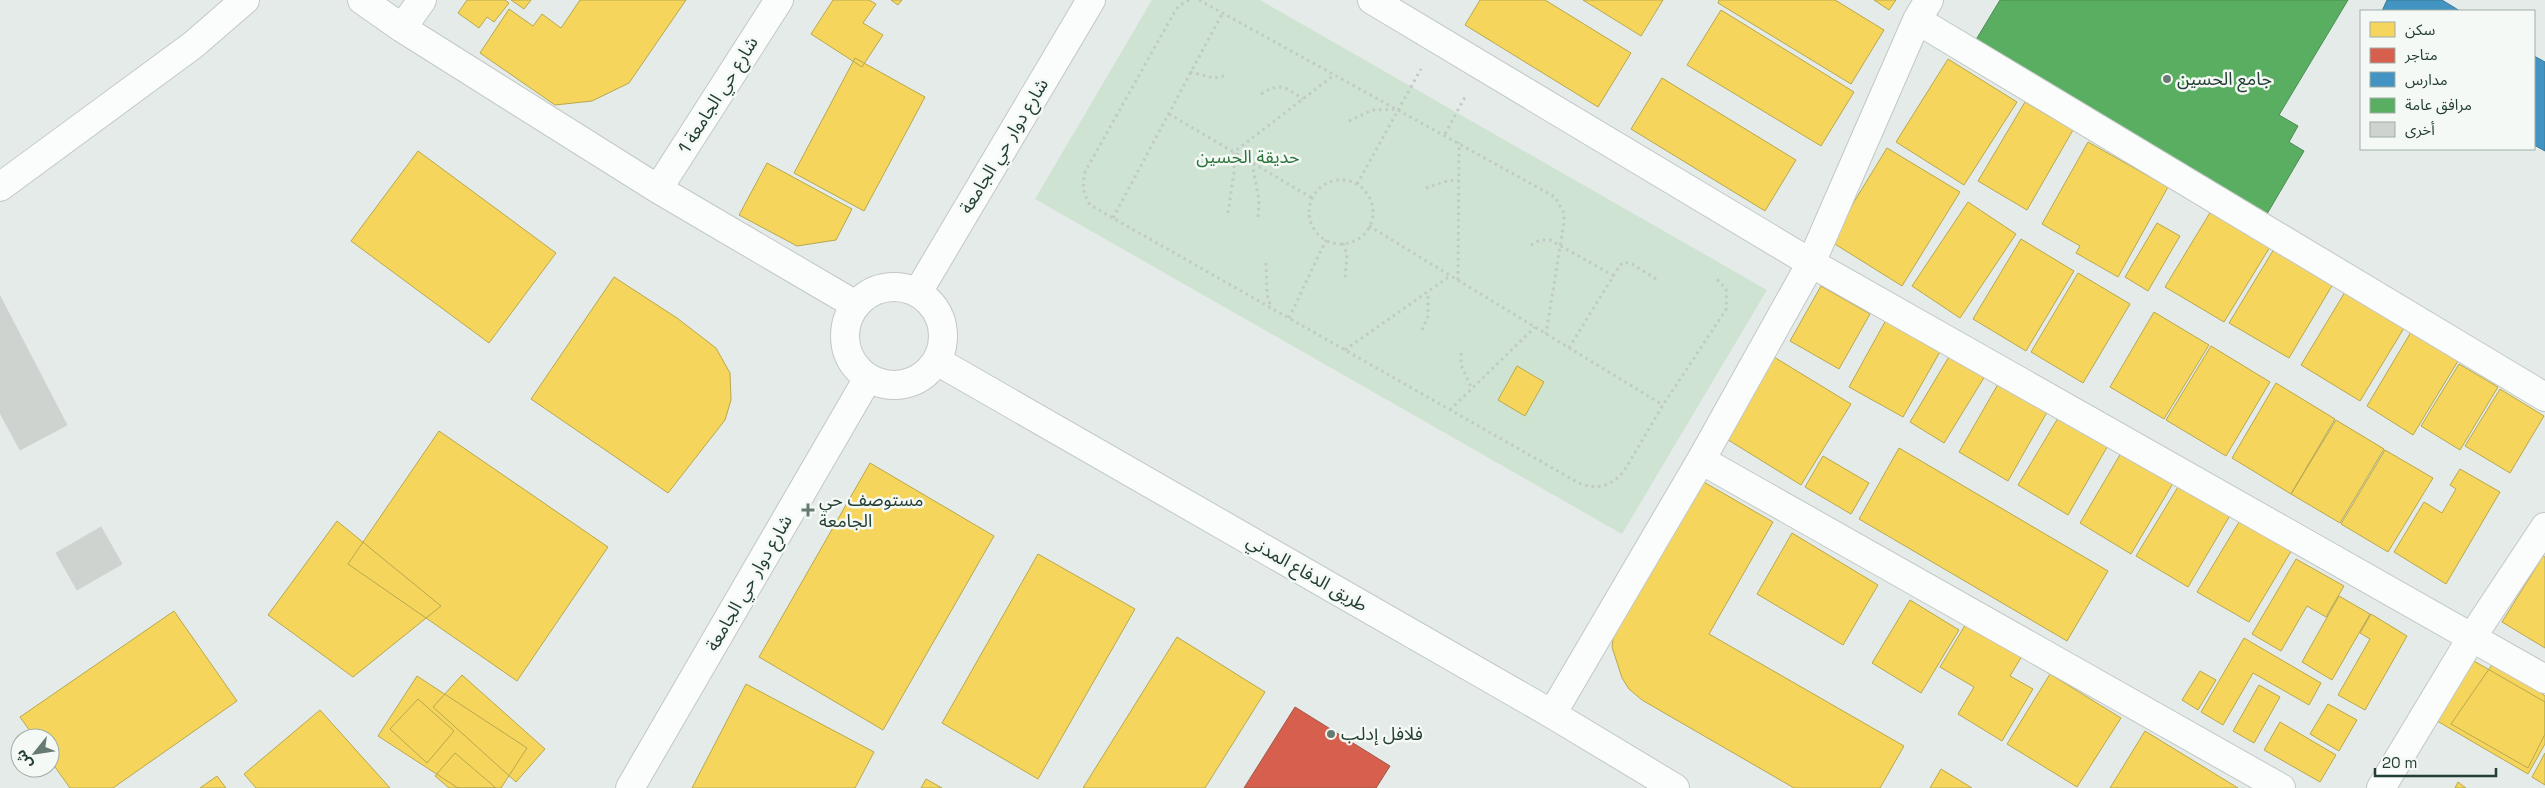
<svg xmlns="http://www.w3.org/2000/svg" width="2545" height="788" viewBox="0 0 2545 788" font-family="'Space Grotesk','Noto Sans Arabic',sans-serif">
	<rect width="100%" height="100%" fill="#e5ebe8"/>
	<path fill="#cfe3d2" d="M 1152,0 L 1260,0 L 1767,290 L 1622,534 L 1035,199 Z"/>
	<path fill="#f6d55c" stroke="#b7a84f" d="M 467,0 L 505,0 L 509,3 L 494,22 L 487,17 L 479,28 L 458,13 Z
		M 511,0 L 531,0 L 524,9 Z
		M 580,0 L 686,0 L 629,83 L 592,101 L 555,105 L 480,53 L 509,9 L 533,26 L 542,14 L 561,28 Z
		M 833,0 L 869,0 L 876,4 L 863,23 L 883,35 L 862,67 L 811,34 Z
		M 891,0 L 902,0 L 898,5 Z
		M 1480,0 L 1545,0 L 1631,53 L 1598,107 L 1465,25 Z
		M 1583,0 L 1663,0 L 1641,36 Z
		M 1719,0 L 1835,0 L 1884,30 L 1851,84 L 1718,3 Z
		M 1874,0 L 1896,0 L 1889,10 Z
		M 1721,10 L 1854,92 L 1821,146 L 1687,65 Z
		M 855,58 L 925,97 L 864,211 L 794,173 Z
		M 1948,59 L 2017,102 L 1964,185 L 1896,142 Z
		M 1662,78 L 1796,160 L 1765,211 L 1631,129 Z
		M 2025,102 L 2073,130 L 2027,210 L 1978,181 Z
		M 2088,142 L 2168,187 L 2118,277 L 2076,253 L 2080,246 L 2042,224 Z
		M 1887,148 L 1960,192 L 1902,286 L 1830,241 Z
		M 418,151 L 556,253 L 489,343 L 351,241 Z
		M 767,163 L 852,209 L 836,240 L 797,246 L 739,215 Z
		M 1968,202 L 2016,234 L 1960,318 L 1912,286 Z
		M 2211,211 L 2270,247 L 2224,322 L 2165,287 Z
		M 2157,223 L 2180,236 L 2148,291 L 2125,277 Z
		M 2021,239 L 2074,271 L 2026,351 L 1973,319 Z
		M 2274,249 L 2333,284 L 2289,358 L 2229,323 Z
		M 2078,273 L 2130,304 L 2083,383 L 2031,352 Z
		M 614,277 L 677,318 L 716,348 L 730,373 L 731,400 L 725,420 L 668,493 L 531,399 Z
		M 1821,286 L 1870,314 L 1839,369 L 1790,341 Z
		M 2345,292 L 2404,328 L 2360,401 L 2301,365 Z
		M 2154,312 L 2209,345 L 2164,419 L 2110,387 Z
		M 1886,320 L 1941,350 L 1903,417 L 1849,387 Z
		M 2411,332 L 2458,361 L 2413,435 L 2367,406 Z
		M 2211,346 L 2270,382 L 2226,456 L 2166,420 Z
		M 1950,355 L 1985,376 L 1944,443 L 1910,422 Z
		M 1774,357 L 1851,404 L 1801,485 L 1725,438 Z
		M 2459,364 L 2498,387 L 2460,450 L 2421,426 Z
		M 1517,366 L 1544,382 L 1525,416 L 1498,400 Z
		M 2001,379 L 2050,407 L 2008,481 L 1959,452 Z
		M 2276,383 L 2335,419 L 2291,494 L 2232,458 Z
		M 2500,389 L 2544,416 L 2510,473 L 2465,446 Z
		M 2061,413 L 2110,442 L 2068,515 L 2018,485 Z
		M 2336,420 L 2384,449 L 2340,523 L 2291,494 Z
		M 439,431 L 608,547 L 517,681 L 348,564 Z
		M 1899,448 L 2108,571 L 2067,641 L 1859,519 Z
		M 2124,448 L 2175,480 L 2131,554 L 2080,523 Z
		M 2385,450 L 2433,478 L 2388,552 L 2341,524 Z
		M 1823,456 L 1869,483 L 1851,514 L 1805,487 Z
		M 870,463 L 994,536 L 883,730 L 759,657 Z
		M 2460,469 L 2500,492 L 2446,584 L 2394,552 L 2424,502 L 2442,513 L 2456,489 L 2450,485 Z
		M 1702,481 L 1773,522 L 1709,634 L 1904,746 L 1880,788 L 1794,788 L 1642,700 L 1629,689 L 1622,678 L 1612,647 L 1614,632 Z
		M 2181,482 L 2232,512 L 2188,587 L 2136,556 Z
		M 2242,517 L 2293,548 L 2249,622 L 2197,592 Z
		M 337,521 L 441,606 L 353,677 L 268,615 Z
		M 1792,533 L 1878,585 L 1843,645 L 1757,594 Z
		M 1038,554 L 1135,609 L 1038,779 L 942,723 Z
		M 2543,556 L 2545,557 L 2545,648 L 2502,622 Z
		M 2296,559 L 2344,586 L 2326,617 L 2307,606 L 2281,651 L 2252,634 Z
		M 2339,596 L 2370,614 L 2332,680 L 2302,662 Z
		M 1910,600 L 1959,630 L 1921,693 L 1872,663 Z
		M 174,611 L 237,701 L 113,788 L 70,788 L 50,760 L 50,738 L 35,738 L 20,717 Z
		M 2371,614 L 2407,636 L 2365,710 L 2338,695 L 2370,639 L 2360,633 Z
		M 1970,617 L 2022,656 L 2010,676 L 2033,689 L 2002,741 L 1958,714 L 1974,687 L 1940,667 Z
		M 1177,637 L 1265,692 L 1205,788 L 1083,788 Z
		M 2244,638 L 2321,683 L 2309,705 L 2253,673 L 2223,725 L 2201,712 Z
		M 2467,657 L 2545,702 L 2545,744 L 2528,774 L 2432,718 Z
		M 2496,659 L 2545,696 L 2545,734 L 2528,768 L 2451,724 Z
		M 2200,671 L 2216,680 L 2198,710 L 2182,700 Z
		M 2050,674 L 2121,718 L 2077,787 L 2007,744 Z
		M 462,675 L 545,749 L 516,782 L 433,707 Z
		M 417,676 L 527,748 L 501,788 L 458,788 L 378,736 Z
		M 746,684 L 874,752 L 855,788 L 692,788 Z
		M 2259,685 L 2280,697 L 2254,743 L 2233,731 Z
		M 418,699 L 454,731 L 427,763 L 390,729 Z
		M 2328,704 L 2357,720 L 2339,751 L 2310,734 Z
		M 320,710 L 390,788 L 256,788 L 244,774 Z
		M 2280,722 L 2336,755 L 2320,782 L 2264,750 Z
		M 2145,731 L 2238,788 L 2110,788 Z
		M 455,753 L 496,788 L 449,788 L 435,776 Z
		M 2545,753 L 2545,785 L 2532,777 Z
		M 1941,769 L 1972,788 L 1930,788 Z
		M 217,776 L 226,788 L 200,788 Z
		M 926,779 L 942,788 L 921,788 Z
		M 2458,782 L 2466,788 L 2455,788 Z"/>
	<path fill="#d6604d" stroke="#a05645" d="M 1295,707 L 1390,766 L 1376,788 L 1244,788 Z"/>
	<path fill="#4393c3" stroke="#397a98" d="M 2387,0 L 2442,0 L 2460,11 L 2382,11 Z
		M 2534,56 L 2545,62 L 2545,151 L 2534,145 Z"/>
	<path fill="#5aae61" stroke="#4a8c53" d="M 2000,0 L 2348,0 L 2279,115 L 2298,126 L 2289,142 L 2304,151 L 2264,219 L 1974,43 Z"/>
	<path fill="#ced3d0" stroke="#ced4d1" d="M 0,296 L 67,425 L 20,450 L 0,413 Z
		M 101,527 L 122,564 L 77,590 L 56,553 Z"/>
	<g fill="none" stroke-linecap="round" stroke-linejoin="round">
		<defs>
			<path id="minor" d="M 362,0 L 402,28 L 658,189 L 854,304
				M 1372,0 L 1811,263 L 2545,679
				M 1917,20 L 2545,397
				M 402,28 L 422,0
				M 0,187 L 193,45 L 245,0
				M 658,189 L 779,0
				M845 336a49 49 0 1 1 98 0a49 49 0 1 1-98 0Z
				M 918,292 L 1091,0
				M 937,361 L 1552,714 L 1675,788
				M 1701,460 L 2281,788
				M 1552,714 L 1701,460 L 1811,263 L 1917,20 L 1929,0
				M 630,788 L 868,378
				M 2381,788 L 2472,637 L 2545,527"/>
		</defs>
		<use href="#minor" stroke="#c2c8c5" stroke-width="30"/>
		<path stroke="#c2cac6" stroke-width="3" stroke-dasharray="2.5 4" stroke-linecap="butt" d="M 1189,0 L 1180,5 L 1175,11 L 1085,172 C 1082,185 1083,193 1090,205 L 1577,482 C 1595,491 1611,487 1624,471 L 1663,405 L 1727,308 L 1726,289 L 1716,278
			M 1199,0 L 1555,197 L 1564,213 L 1564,222 L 1546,334
			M 1190,72 L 1214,78 L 1228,75
			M 1261,94 C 1281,82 1285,87 1303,99
			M 1169,114 L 1312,198
			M 1349,121 L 1372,110 L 1398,109
			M 1445,134 L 1465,97
			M 1252,163 L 1259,200 L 1258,218
			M1309 212a32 32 0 1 1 64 0a32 32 0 1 1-64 0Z
			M 1357,184 L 1421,69
			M 1426,188 L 1447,181 L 1458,180
			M 1228,213 L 1234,172 L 1234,152 L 1334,75
			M 1113,218 L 1223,12
			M 1369,226 L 1663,405
			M 1343,243 L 1347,255 L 1345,279
			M 1531,245 L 1540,240 L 1550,240 L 1614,276
			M 1266,263 L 1267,294 L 1271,308
			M 1458,280 L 1459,142
			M 1289,318 L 1326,240
			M 1422,330 L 1428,316 L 1428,292
			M 1569,348 L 1620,265 L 1624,262 L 1632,264 L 1658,280
			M 1345,350 L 1450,276
			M 1461,353 L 1461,365 L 1472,389
			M 1450,410 L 1535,327"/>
		<use href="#minor" stroke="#fbfcfc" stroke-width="28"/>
	</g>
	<g fill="#677b72" stroke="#f4f9f5" stroke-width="2">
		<circle cx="2167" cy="79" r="5"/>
		<path d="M805.5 502.5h5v5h5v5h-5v5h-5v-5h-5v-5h5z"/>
		<circle cx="1331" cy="734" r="5"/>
	</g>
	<g text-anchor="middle" stroke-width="5" stroke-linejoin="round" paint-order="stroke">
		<g font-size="18" fill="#233e32" stroke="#f4f9f5" text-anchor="start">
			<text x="2177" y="85">جامع الحسين</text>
			<text x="819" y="506">مستوصف حي<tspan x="819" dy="21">الجامعة</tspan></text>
			<text x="1341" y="740">فلافل إدلب</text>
		</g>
		<g font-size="18" fill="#233e32" stroke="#f4f9f5">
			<text transform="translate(718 95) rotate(-58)" y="6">شارع حي الجامعة 1</text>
			<text transform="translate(1004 146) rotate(-59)" y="6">شارع دوار حي الجامعة</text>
			<text transform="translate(1307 573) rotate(30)" y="6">طريق الدفاع المدني</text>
			<text transform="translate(749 583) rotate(-60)" y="6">شارع دوار حي الجامعة</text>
		</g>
		<g font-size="18" fill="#2e743d" stroke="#f4f9f5">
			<text x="1248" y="163">حديقة الحسين</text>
		</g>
	</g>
	<rect x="2360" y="10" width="175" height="140" fill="#f4f9f5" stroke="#a0aea7"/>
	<rect x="2370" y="22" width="25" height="15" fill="#f6d55c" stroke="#a0aea7"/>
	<text x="2405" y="35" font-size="15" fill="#233e32">سكن</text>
	<rect x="2370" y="48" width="25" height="15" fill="#d6604d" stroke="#a0aea7"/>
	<text x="2405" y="60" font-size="15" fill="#233e32">متاجر</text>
	<rect x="2370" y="72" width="25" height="15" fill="#4393c3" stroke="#a0aea7"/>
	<text x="2405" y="85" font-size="15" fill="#233e32">مدارس</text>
	<rect x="2370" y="98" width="25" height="15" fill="#5aae61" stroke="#a0aea7"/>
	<text x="2405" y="110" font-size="15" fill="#233e32">مرافق عامة</text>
	<rect x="2370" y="122" width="25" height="15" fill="#ced3d0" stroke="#a0aea7"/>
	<text x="2405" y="135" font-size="15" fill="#233e32">أخرى</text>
	<g transform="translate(35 753) rotate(240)"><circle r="24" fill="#f4f9f5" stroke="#a0aea7"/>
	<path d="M0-4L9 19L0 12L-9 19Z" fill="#677b72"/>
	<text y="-8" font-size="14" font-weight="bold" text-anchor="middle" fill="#233e32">ش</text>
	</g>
	<path d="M2375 768v8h121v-8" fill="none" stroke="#233e32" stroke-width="2.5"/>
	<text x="2382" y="768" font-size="15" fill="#233e32" stroke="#f4f9f5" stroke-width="4" paint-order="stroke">20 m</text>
</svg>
